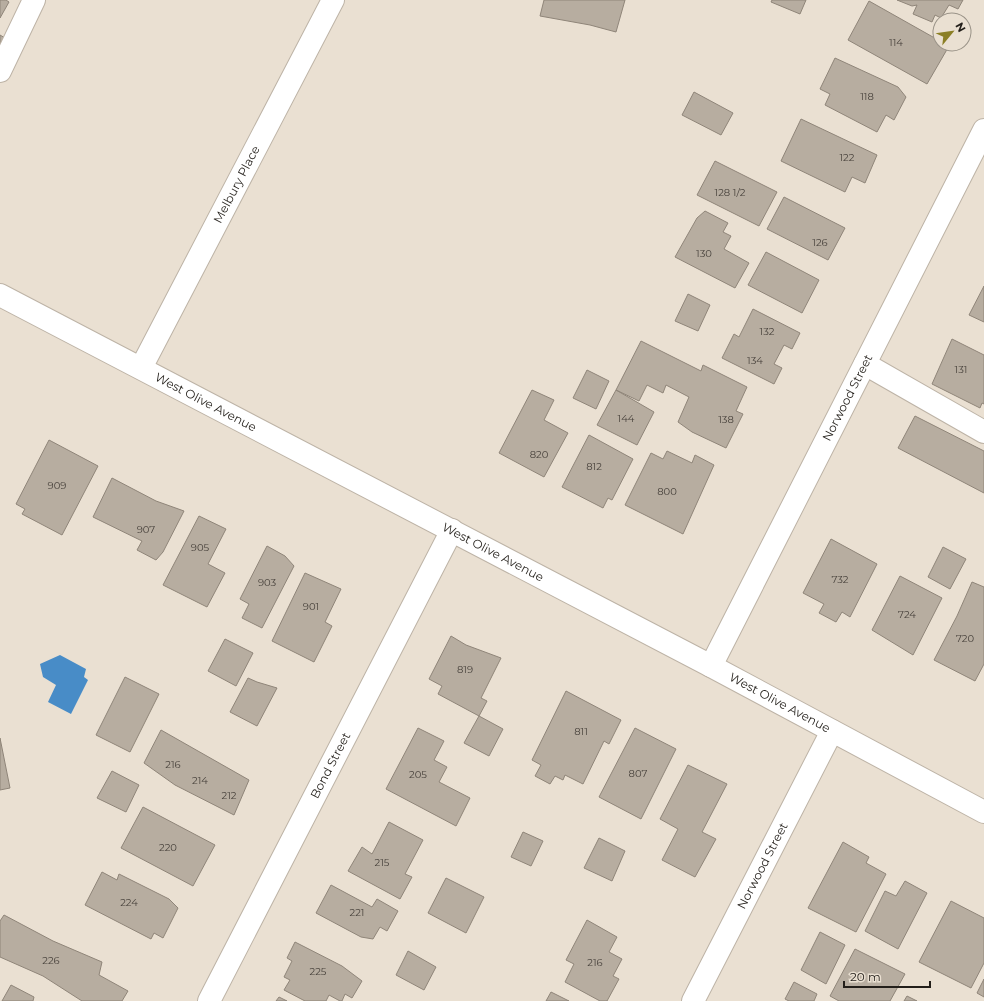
<svg xmlns="http://www.w3.org/2000/svg" width="984" height="1001" viewBox="0 0 984 1001" font-family="Montserrat,sans-serif">
	<rect width="100%" height="100%" fill="#eae0d2"/>
	<path fill="#488cc7" d="M 60,655 L 86,669 L 84,677 L 88,680 L 71,714 L 48,702 L 56,685 L 43,677 L 40,664 Z"/>
	<path fill="#b7ada0" stroke="#8f8579" d="M 0,0 L 6,0 L 9,2 L 0,18 Z
		M 544,0 L 625,0 L 616,32 L 590,25 L 540,16 Z
		M 772,0 L 806,0 L 800,14 L 771,2 Z
		M 897,0 L 963,0 L 958,9 L 949,5 L 941,18 L 935,15 L 932,22 L 913,14 L 917,5 L 912,6 Z
		M 869,1 L 940,41 L 940,44 L 946,44 L 949,46 L 927,84 L 848,40 Z
		M 0,35 L 5,38 L 0,47 Z
		M 835,58 L 898,87 L 906,97 L 894,120 L 886,115 L 877,132 L 825,105 L 830,94 L 820,89 Z
		M 694,92 L 733,113 L 721,135 L 682,115 Z
		M 801,119 L 877,155 L 865,183 L 852,177 L 845,192 L 781,161 Z
		M 715,161 L 777,192 L 759,226 L 697,195 Z
		M 784,197 L 845,228 L 828,260 L 767,229 Z
		M 705,211 L 728,223 L 723,232 L 731,236 L 724,249 L 749,263 L 735,288 L 675,257 L 697,218 Z
		M 766,252 L 819,280 L 802,313 L 748,285 Z
		M 984,286 L 984,322 L 969,315 Z
		M 688,294 L 710,305 L 698,331 L 675,321 Z
		M 753,309 L 800,333 L 792,349 L 784,345 L 774,364 L 782,368 L 774,384 L 722,358 L 734,334 L 739,337 Z
		M 952,339 L 984,355 L 984,404 L 982,403 L 980,408 L 932,384 Z
		M 641,341 L 701,371 L 703,365 L 747,387 L 736,411 L 743,414 L 726,448 L 692,432 L 678,422 L 689,397 L 666,385 L 663,393 L 647,385 L 639,401 L 616,390 Z
		M 587,370 L 609,381 L 596,409 L 573,398 Z
		M 532,390 L 554,400 L 544,420 L 568,433 L 544,477 L 499,453 Z
		M 616,390 L 654,412 L 637,445 L 597,425 Z
		M 915,416 L 984,451 L 984,493 L 898,448 Z
		M 589,435 L 633,459 L 612,500 L 608,498 L 603,508 L 562,487 Z
		M 49,440 L 98,466 L 62,535 L 22,514 L 25,509 L 16,504 Z
		M 667,451 L 692,463 L 695,455 L 714,465 L 683,534 L 625,505 L 651,453 L 663,459 Z
		M 112,478 L 156,501 L 184,511 L 163,552 L 156,560 L 137,550 L 142,541 L 93,517 Z
		M 199,516 L 226,529 L 208,564 L 225,573 L 207,607 L 163,585 Z
		M 831,539 L 877,564 L 850,617 L 842,612 L 836,622 L 819,613 L 824,604 L 803,593 Z
		M 267,546 L 285,556 L 294,566 L 262,628 L 242,618 L 249,604 L 240,599 Z
		M 943,547 L 966,559 L 950,589 L 928,577 Z
		M 305,573 L 341,589 L 325,622 L 332,626 L 314,662 L 272,641 Z
		M 900,576 L 942,598 L 913,655 L 872,630 Z
		M 972,582 L 984,587 L 984,664 L 975,681 L 934,660 L 957,616 Z
		M 451,636 L 466,645 L 501,658 L 481,698 L 487,701 L 479,716 L 438,694 L 442,686 L 429,679 Z
		M 225,639 L 253,653 L 236,686 L 208,671 Z
		M 125,677 L 159,694 L 130,752 L 96,735 Z
		M 248,678 L 257,682 L 277,688 L 257,726 L 230,712 Z
		M 566,691 L 621,720 L 609,744 L 604,741 L 583,784 L 565,775 L 563,780 L 555,776 L 550,784 L 535,776 L 541,765 L 532,760 Z
		M 479,716 L 503,729 L 489,756 L 464,743 Z
		M 418,728 L 444,741 L 434,760 L 447,767 L 439,782 L 470,798 L 456,826 L 386,789 Z
		M 635,728 L 676,749 L 641,819 L 599,797 Z
		M 161,730 L 249,780 L 234,815 L 175,785 L 144,763 Z
		M 0,738 L 10,788 L 0,790 Z
		M 688,765 L 727,784 L 702,832 L 716,839 L 695,877 L 662,860 L 678,829 L 660,819 Z
		M 112,771 L 139,785 L 126,812 L 97,798 Z
		M 143,807 L 215,845 L 193,886 L 121,848 Z
		M 389,822 L 423,840 L 405,874 L 412,877 L 400,899 L 348,871 L 362,847 L 372,854 Z
		M 523,832 L 543,841 L 531,866 L 511,857 Z
		M 599,838 L 625,851 L 612,881 L 584,868 Z
		M 843,842 L 869,857 L 866,863 L 886,874 L 856,932 L 808,908 Z
		M 102,872 L 117,880 L 119,874 L 169,899 L 178,908 L 163,938 L 154,933 L 151,939 L 85,905 Z
		M 446,878 L 484,897 L 466,933 L 428,913 Z
		M 905,881 L 927,893 L 898,949 L 865,931 L 885,891 L 896,896 Z
		M 331,885 L 372,907 L 377,899 L 398,911 L 387,931 L 380,927 L 373,939 L 361,937 L 316,913 Z
		M 951,901 L 984,918 L 984,963 L 971,988 L 919,962 Z
		M 4,915 L 53,941 L 102,962 L 99,975 L 128,991 L 122,1001 L 82,1001 L 43,976 L 0,957 L 0,921 Z
		M 587,920 L 617,937 L 609,952 L 622,959 L 613,976 L 619,979 L 607,1001 L 600,1001 L 565,982 L 574,964 L 566,960 Z
		M 820,932 L 845,945 L 826,984 L 801,970 Z
		M 295,942 L 342,966 L 362,981 L 352,998 L 345,994 L 342,1001 L 340,1001 L 329,995 L 326,1001 L 305,1001 L 284,990 L 290,980 L 284,977 L 292,961 L 287,958 Z
		M 855,949 L 905,974 L 890,1001 L 839,1001 L 830,996 Z
		M 408,951 L 436,967 L 424,990 L 396,975 Z
		M 984,979 L 984,997 L 977,993 Z
		M 794,982 L 817,994 L 814,1001 L 789,1001 L 785,999 Z
		M 11,985 L 34,997 L 33,1001 L 2,1001 Z
		M 551,992 L 569,1001 L 546,1001 Z
		M 907,996 L 917,1001 L 904,1001 Z
		M 279,997 L 287,1001 L 276,1001 Z"/>
	<g fill="none" stroke-linecap="round" stroke-linejoin="round">
		<defs>
			<g id="minor">
				<path d="M 0,71 L 34,0"/>
				<path id="s1" d="M 0,295 L 711,666 L 984,812"/>
				<path d="M 865,364 L 984,432"/>
				<path id="s2" d="M 141,368 L 333,0"/>
				<path id="s3" d="M 711,666 L 984,130"/>
				<path id="s4" d="M 209,1001 L 452,530"/>
				<path id="s5" d="M 693,1001 L 832,731"/>
			</g>
		</defs>
		<use href="#minor" stroke="#bdb3a6" stroke-width="24"/>
		<use href="#minor" stroke="#fff" stroke-width="22"/>
	</g>
	<g text-anchor="middle" stroke-width="4" stroke-linejoin="round" paint-order="stroke">
		<g font-size="10" fill="#48423c">
			<text x="896" y="46">114</text>
			<text x="867" y="100">118</text>
			<text x="847" y="161">122</text>
			<text x="730" y="196">128 1/2</text>
			<text x="820" y="246">126</text>
			<text x="704" y="257">130</text>
			<text x="767" y="335">132</text>
			<text x="755" y="364">134</text>
			<text x="961" y="373">131</text>
			<text x="626" y="422">144</text>
			<text x="726" y="423">138</text>
			<text x="539" y="458">820</text>
			<text x="594" y="470">812</text>
			<text x="57" y="489">909</text>
			<text x="667" y="495">800</text>
			<text x="146" y="533">907</text>
			<text x="200" y="551">905</text>
			<text x="840" y="583">732</text>
			<text x="267" y="586">903</text>
			<text x="311" y="610">901</text>
			<text x="907" y="618">724</text>
			<text x="965" y="642">720</text>
			<text x="465" y="673">819</text>
			<text x="581" y="735">811</text>
			<text x="173" y="768">216</text>
			<text x="638" y="777">807</text>
			<text x="418" y="778">205</text>
			<text x="200" y="784">214</text>
			<text x="229" y="799">212</text>
			<text x="168" y="851">220</text>
			<text x="382" y="866">215</text>
			<text x="129" y="906">224</text>
			<text x="357" y="916">221</text>
			<text x="51" y="964">226</text>
			<text x="595" y="966">216</text>
			<text x="318" y="975">225</text>
		</g>
		<g font-size="12" fill="#231f1a" stroke="#eae0d2">
			<text dy="4" stroke="none"><textPath href="#s2" startOffset="207">Melbury Place</textPath></text>
			<text dy="4" stroke="none"><textPath href="#s3" startOffset="301">Norwood Street</textPath></text>
			<text dy="4" stroke="none"><textPath href="#s1" startOffset="232">West Olive Avenue</textPath></text>
			<text dy="4" stroke="none"><textPath href="#s1" startOffset="556">West Olive Avenue</textPath></text>
			<text dy="4" stroke="none"><textPath href="#s1" startOffset="880">West Olive Avenue</textPath></text>
			<text dy="4" stroke="none"><textPath href="#s4" startOffset="265">Bond Street</textPath></text>
			<text dy="4" stroke="none"><textPath href="#s5" startOffset="152">Norwood Street</textPath></text>
		</g>
	</g>
	<g transform="translate(952 32) rotate(61)"><circle r="19" fill="#eae0d2" stroke="#9a9388"/>
	<path d="M0-3L7 15L0 10L-7 15Z" fill="#8b7f25"/>
	<text y="-6" font-size="11" font-weight="bold" text-anchor="middle" fill="#231f1a">N</text>
	</g>
	<path d="M844 981v6h86v-6" fill="none" stroke="#231f1a" stroke-width="2"/>
	<text x="850" y="981" font-size="12" fill="#231f1a" stroke="#eae0d2" stroke-width="3" paint-order="stroke">20 m</text>
</svg>
